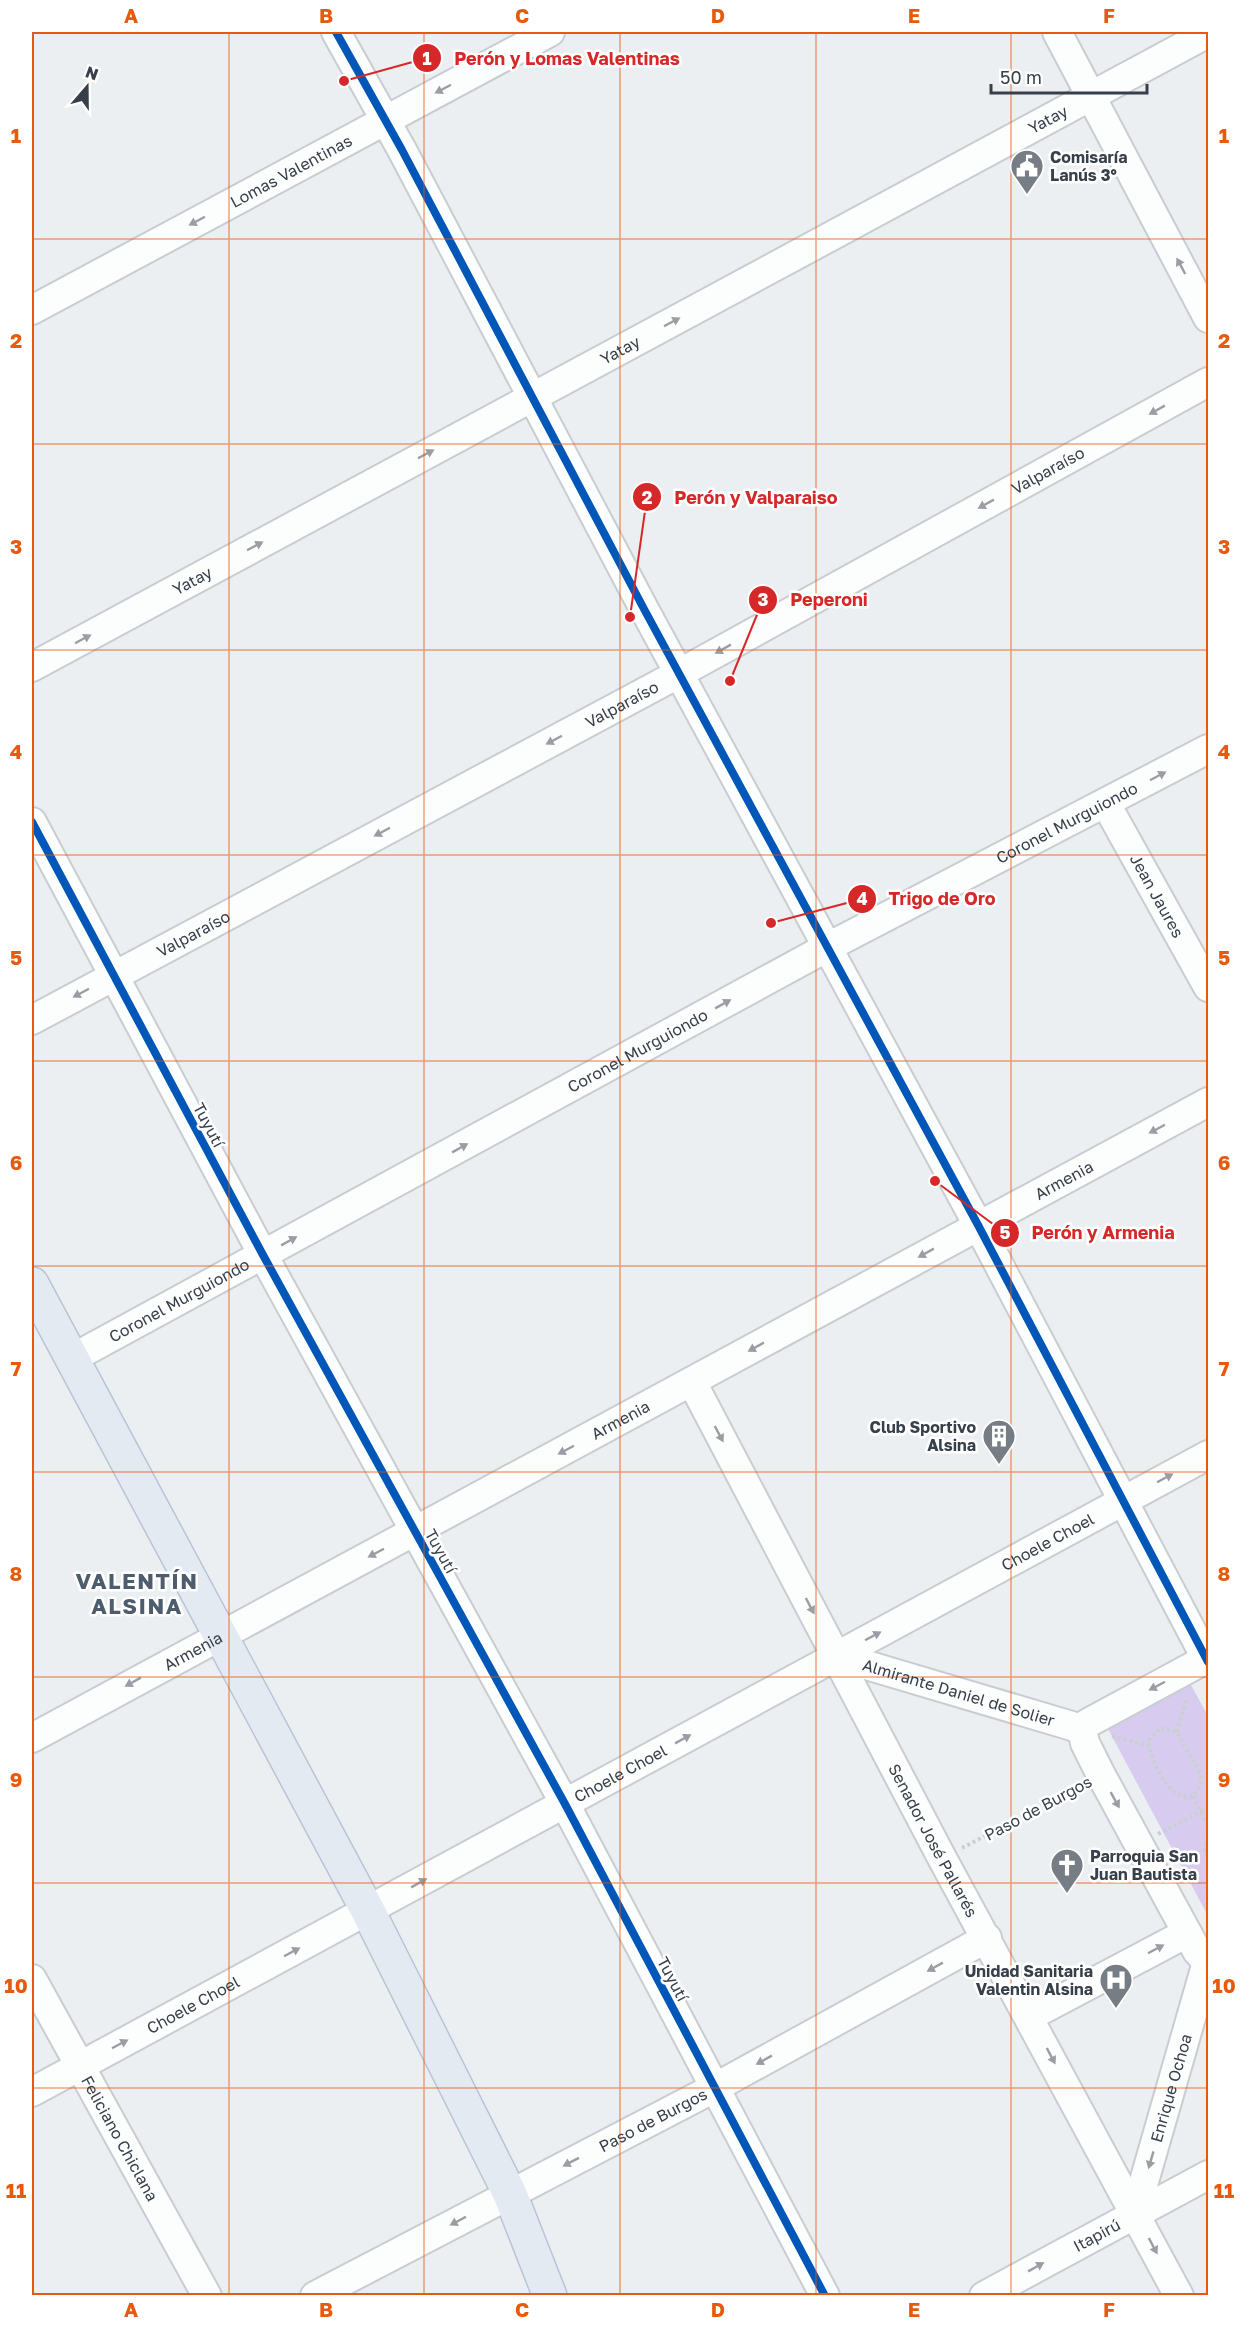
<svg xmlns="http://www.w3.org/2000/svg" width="1240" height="2327" viewBox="0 0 1240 2327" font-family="'Golos Text',sans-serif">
	<rect width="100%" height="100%" fill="#eceff2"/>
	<path fill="#d7ccef" d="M 1191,1685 L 1208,1716 L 1208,1916 L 1108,1729 Z"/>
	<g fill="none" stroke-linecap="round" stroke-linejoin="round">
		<defs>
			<g id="minor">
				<path d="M 336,32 L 402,150 L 644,609 L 978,1225 L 1208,1662"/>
				<path d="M 1057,32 L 1208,318"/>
				<path id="s1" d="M 32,310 L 550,32"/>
				<path id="s2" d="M 32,667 L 1208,33"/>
				<path id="s3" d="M 1106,804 L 1208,987"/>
				<path d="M 32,822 L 263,1255 L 565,1804 L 825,2296"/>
				<path id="s4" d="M 32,1020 L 680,673 L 1208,382"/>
				<path id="s5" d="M 71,1359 L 826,948 L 1208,749"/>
				<path id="s6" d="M 692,1382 L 942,1858 L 1179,2296"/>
				<path id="s7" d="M 836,1656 L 1082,1729"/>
				<path d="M 1082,1729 L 1085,1743 L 1101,1775 L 1197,1951 L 1207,1962"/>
				<path d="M 1082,1729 L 1088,1723 L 1208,1658"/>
				<path id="s8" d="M 32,1738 L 1208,1102"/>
				<path id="s9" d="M 32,1979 L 207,2296"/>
				<path d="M 1030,2016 L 1187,1933"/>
				<path id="s10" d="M 32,2092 L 1208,1455"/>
				<path id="s11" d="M 1135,2213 L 1207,1962"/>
				<path id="s12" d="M 315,2296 L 716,2087 L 987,1938"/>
				<path id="s13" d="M 984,2296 L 1208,2175"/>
			</g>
			<path id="major" d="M 32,1284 L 368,1911 L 510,2194 L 550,2296"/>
		</defs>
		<use href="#minor" stroke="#c9cdd1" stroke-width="32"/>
		<use href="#major" stroke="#b8c4d6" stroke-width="36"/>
		<path stroke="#cacfd2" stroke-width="4" stroke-dasharray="3 3" stroke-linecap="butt" d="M 1161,1728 L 1177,1732 L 1200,1773 L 1202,1783 L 1193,1796 C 1171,1804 1148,1758 1149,1740 Z
			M 1177,1732 L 1187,1698
			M 1112,1736 L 1149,1746
			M 1193,1796 L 1208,1827
			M 1158,1834 L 1208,1808
			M 1208,1837 L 1205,1849 L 1208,1858
			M 962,1848 L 1080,1786"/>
		<use href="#minor" stroke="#fcfdfd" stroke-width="28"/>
		<use href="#major" stroke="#e4eaf2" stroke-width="33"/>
		<defs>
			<path id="cycleway" d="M 336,32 L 402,150 L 644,609 L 978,1225 L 1208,1662
				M 32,822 L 263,1255 L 565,1804 L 825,2296"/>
		</defs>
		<use href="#cycleway" stroke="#fff" stroke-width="11"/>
		<use href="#cycleway" stroke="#0057b8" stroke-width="8"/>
	</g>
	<defs><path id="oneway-solid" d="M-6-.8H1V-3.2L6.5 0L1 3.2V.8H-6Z" transform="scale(1.5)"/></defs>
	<g fill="#9a9ea4">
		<use href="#oneway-solid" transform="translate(443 89) rotate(152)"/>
		<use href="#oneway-solid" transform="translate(197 221) rotate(152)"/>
		<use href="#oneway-solid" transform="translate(1181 266) rotate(-118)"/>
		<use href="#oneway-solid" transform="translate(672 322) rotate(-28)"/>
		<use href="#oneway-solid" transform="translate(1157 410) rotate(151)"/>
		<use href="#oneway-solid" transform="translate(426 454) rotate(-28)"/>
		<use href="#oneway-solid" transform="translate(986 504) rotate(151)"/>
		<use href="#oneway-solid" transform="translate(255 546) rotate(-28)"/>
		<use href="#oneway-solid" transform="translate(83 639) rotate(-28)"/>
		<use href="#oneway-solid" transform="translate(723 649) rotate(151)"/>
		<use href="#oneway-solid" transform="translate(554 740) rotate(152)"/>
		<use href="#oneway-solid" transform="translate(1158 776) rotate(-28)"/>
		<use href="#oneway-solid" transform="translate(382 832) rotate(152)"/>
		<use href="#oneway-solid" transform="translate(81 993) rotate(152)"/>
		<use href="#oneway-solid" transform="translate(723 1004) rotate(-29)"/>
		<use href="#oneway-solid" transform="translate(1157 1129) rotate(152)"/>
		<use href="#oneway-solid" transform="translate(460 1148) rotate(-29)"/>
		<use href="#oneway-solid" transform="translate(289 1241) rotate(-29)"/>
		<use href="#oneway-solid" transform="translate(926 1253) rotate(151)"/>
		<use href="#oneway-solid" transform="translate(756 1347) rotate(151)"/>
		<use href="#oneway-solid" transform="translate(719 1434) rotate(62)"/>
		<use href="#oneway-solid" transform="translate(566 1450) rotate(152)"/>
		<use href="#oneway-solid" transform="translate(1165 1478) rotate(-28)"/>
		<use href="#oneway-solid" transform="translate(376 1553) rotate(152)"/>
		<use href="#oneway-solid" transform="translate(810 1606) rotate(62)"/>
		<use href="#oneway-solid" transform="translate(873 1636) rotate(-28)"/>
		<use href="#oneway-solid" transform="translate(133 1682) rotate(151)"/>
		<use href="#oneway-solid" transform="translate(1157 1686) rotate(152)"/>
		<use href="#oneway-solid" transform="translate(683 1739) rotate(-29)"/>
		<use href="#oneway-solid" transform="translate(1115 1800) rotate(61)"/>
		<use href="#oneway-solid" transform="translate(419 1883) rotate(-29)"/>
		<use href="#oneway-solid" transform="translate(1156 1949) rotate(-28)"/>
		<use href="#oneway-solid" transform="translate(292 1952) rotate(-28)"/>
		<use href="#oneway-solid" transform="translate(935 1967) rotate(151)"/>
		<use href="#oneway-solid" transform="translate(120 2044) rotate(-28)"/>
		<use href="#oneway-solid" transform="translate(1051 2056) rotate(62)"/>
		<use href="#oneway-solid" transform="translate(764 2060) rotate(151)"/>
		<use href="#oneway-solid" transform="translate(1151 2160) rotate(106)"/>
		<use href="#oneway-solid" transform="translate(571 2162) rotate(153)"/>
		<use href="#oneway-solid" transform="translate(458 2221) rotate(152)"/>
		<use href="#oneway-solid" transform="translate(1153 2246) rotate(62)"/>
		<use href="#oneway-solid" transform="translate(1036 2267) rotate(-29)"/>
	</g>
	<path fill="none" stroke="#e8590c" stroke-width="1.5" stroke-opacity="0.55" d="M 229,32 L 229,2296M 424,32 L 424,2296M 620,32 L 620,2296M 816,32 L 816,2296M 1011,32 L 1011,2296M 32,239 L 1208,239M 32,444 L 1208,444M 32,650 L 1208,650M 32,855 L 1208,855M 32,1061 L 1208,1061M 32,1266 L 1208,1266M 32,1472 L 1208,1472M 32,1677 L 1208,1677M 32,1883 L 1208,1883M 32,2088 L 1208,2088"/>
	<defs>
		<symbol id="civic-pin" viewBox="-11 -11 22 30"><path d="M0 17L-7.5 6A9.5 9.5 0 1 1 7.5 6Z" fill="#767d85" stroke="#fff"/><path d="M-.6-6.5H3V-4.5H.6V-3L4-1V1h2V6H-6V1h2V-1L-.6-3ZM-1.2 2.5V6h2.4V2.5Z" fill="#fff"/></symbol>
		<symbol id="building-pin" viewBox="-11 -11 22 30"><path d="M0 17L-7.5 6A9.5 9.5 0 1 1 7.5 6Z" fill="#767d85" stroke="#fff"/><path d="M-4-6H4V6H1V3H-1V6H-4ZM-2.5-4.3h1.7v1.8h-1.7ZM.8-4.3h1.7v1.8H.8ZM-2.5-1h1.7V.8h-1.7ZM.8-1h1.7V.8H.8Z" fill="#fff"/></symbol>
		<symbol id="church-pin" viewBox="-11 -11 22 30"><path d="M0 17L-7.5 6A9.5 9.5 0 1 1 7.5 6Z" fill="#767d85" stroke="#fff"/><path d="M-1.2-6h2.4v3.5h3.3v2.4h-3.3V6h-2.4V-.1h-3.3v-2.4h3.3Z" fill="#fff"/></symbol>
		<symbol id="hospital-pin" viewBox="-11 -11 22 30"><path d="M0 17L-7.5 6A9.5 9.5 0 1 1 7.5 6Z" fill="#767d85" stroke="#fff"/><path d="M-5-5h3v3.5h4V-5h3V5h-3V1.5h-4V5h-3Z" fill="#fff"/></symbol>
	</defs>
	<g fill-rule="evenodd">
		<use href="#civic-pin" x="1008" y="147" width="38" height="52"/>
		<use href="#building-pin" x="980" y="1417" width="38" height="52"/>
		<use href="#church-pin" x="1048" y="1846" width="38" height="52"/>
		<use href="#hospital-pin" x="1097" y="1961" width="38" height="52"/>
	</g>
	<g text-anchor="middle" stroke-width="5" stroke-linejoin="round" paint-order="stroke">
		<g font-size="16" fill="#37404a" stroke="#fff">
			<text dy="6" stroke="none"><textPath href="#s2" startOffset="1154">Yatay</textPath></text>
			<text dy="6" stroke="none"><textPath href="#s1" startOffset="294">Lomas Valentinas</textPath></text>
			<text dy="6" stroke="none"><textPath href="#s2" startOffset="668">Yatay</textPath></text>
			<text dy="6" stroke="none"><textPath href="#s4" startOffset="1155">Valparaíso</textPath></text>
			<text dy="6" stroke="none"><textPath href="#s2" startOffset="182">Yatay</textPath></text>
			<text dy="6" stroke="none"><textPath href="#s4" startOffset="669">Valparaíso</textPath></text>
			<text dy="6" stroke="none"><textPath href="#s5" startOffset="1131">Coronel Murguiondo</textPath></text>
			<text dy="6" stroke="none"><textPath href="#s3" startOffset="105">Jean Jaures</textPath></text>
			<text dy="6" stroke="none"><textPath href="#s4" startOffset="183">Valparaíso</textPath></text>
			<text dy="6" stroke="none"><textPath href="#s5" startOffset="645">Coronel Murguiondo</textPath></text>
			<text transform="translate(209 1125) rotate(62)" y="6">Tuyutí</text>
			<text dy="6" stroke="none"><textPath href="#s8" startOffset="1173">Armenia</textPath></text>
			<text dy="6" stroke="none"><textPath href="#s5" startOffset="123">Coronel Murguiondo</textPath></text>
			<text dy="6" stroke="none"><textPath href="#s8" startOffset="669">Armenia</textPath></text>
			<text dy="6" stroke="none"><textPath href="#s10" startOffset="1155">Choele Choel</textPath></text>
			<text transform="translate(441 1551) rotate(61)" y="6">Tuyutí</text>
			<text dy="6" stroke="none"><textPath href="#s8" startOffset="183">Armenia</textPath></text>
			<text dy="6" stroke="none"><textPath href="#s7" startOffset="128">Almirante Daniel de Solier</textPath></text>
			<text dy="6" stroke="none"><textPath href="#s10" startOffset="669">Choele Choel</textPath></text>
			<text transform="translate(1038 1808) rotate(-28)" y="6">Paso de Burgos</text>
			<text dy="6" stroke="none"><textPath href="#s6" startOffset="518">Senador José Pallarés</textPath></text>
			<text transform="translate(673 1979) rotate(62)" y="6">Tuyutí</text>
			<text dy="6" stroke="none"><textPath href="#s10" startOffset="183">Choele Choel</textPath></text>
			<text dy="6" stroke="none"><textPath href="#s11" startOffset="130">Enrique Ochoa</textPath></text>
			<text dy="6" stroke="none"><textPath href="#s12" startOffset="381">Paso de Burgos</textPath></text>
			<text dy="6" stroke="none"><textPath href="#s9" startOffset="182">Feliciano Chiclana</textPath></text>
			<text dy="6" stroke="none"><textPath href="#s13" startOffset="128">Itapirú</textPath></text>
		</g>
		<g font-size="16" font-weight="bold" fill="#37404a" stroke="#fff" text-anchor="start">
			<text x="1050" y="163">Comisaría<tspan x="1050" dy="18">Lanús 3°</tspan></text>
			<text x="976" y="1433" text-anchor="end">Club Sportivo<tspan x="976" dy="18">Alsina</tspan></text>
			<text x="1090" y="1862">Parroquia San<tspan x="1090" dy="18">Juan Bautista</tspan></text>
			<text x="1093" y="1977" text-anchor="end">Unidad Sanitaria<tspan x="1093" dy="18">Valentin Alsina</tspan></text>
		</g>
		<g font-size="22" font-weight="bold" letter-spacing="1.5" fill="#4d5d6d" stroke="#fff">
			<text x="137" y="1589">VALENTÍN<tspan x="137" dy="25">ALSINA</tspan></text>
		</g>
	</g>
	<path fill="none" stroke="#d62828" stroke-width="2" d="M344 81L427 58M630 617L647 497M730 681L763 600M771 923L862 899M935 1181L1005 1233"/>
	<g fill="#d62828" stroke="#fff" stroke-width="2">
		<circle cx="344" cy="81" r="6"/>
		<circle cx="630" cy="617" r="6"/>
		<circle cx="730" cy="681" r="6"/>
		<circle cx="771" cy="923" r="6"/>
		<circle cx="935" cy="1181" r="6"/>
		<circle cx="427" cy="58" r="15"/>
		<circle cx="647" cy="497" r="15"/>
		<circle cx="763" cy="600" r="15"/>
		<circle cx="862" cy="899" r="15"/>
		<circle cx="1005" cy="1233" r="15"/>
	</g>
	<g font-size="18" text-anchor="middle" font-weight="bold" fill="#fff">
		<text x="427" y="65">1</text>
		<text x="647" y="504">2</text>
		<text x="763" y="606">3</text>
		<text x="862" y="905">4</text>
		<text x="1005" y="1239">5</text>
	</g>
	<g font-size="18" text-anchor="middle" font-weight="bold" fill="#d62828" stroke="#fff" stroke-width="5" stroke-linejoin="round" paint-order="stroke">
		<text x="567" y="65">Perón y Lomas Valentinas</text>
		<text x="756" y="504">Perón y Valparaiso</text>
		<text x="829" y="606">Peperoni</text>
		<text x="942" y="905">Trigo de Oro</text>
		<text x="1103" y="1239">Perón y Armenia</text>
	</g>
	<rect width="1240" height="2327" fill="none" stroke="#ffffff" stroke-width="66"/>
	<g transform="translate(87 87) rotate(20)" stroke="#ffffff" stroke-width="4.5" paint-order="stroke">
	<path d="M0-4.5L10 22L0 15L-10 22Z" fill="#37404a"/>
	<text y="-9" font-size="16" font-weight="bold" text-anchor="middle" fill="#37404a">N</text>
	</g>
	<path d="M991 84v9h156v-9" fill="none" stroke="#37404a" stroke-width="3"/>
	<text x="1000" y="84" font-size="18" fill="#37404a" stroke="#ffffff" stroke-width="4.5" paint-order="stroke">50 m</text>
	<rect x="33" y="33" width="1174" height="2261" fill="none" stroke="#e8590c" stroke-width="2"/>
	<g font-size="20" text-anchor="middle" font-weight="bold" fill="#e8590c">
		<text x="131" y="23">A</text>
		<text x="326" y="23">B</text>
		<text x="522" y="23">C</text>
		<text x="718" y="23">D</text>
		<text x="914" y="23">E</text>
		<text x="1109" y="23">F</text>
		<text x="16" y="143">1</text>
		<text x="1224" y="143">1</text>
		<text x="16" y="348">2</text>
		<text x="1224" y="348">2</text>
		<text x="16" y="554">3</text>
		<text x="1224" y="554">3</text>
		<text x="16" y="759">4</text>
		<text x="1224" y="759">4</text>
		<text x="16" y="965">5</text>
		<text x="1224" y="965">5</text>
		<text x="16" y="1170">6</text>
		<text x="1224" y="1170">6</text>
		<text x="16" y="1376">7</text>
		<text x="1224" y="1376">7</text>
		<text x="16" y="1581">8</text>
		<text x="1224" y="1581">8</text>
		<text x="16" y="1787">9</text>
		<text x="1224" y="1787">9</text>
		<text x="16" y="1993">10</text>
		<text x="1224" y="1993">10</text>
		<text x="16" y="2198">11</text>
		<text x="1224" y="2198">11</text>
		<text x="131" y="2317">A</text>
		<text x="326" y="2317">B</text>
		<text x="522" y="2317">C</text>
		<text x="718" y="2317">D</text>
		<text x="914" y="2317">E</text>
		<text x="1109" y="2317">F</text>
	</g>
</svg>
